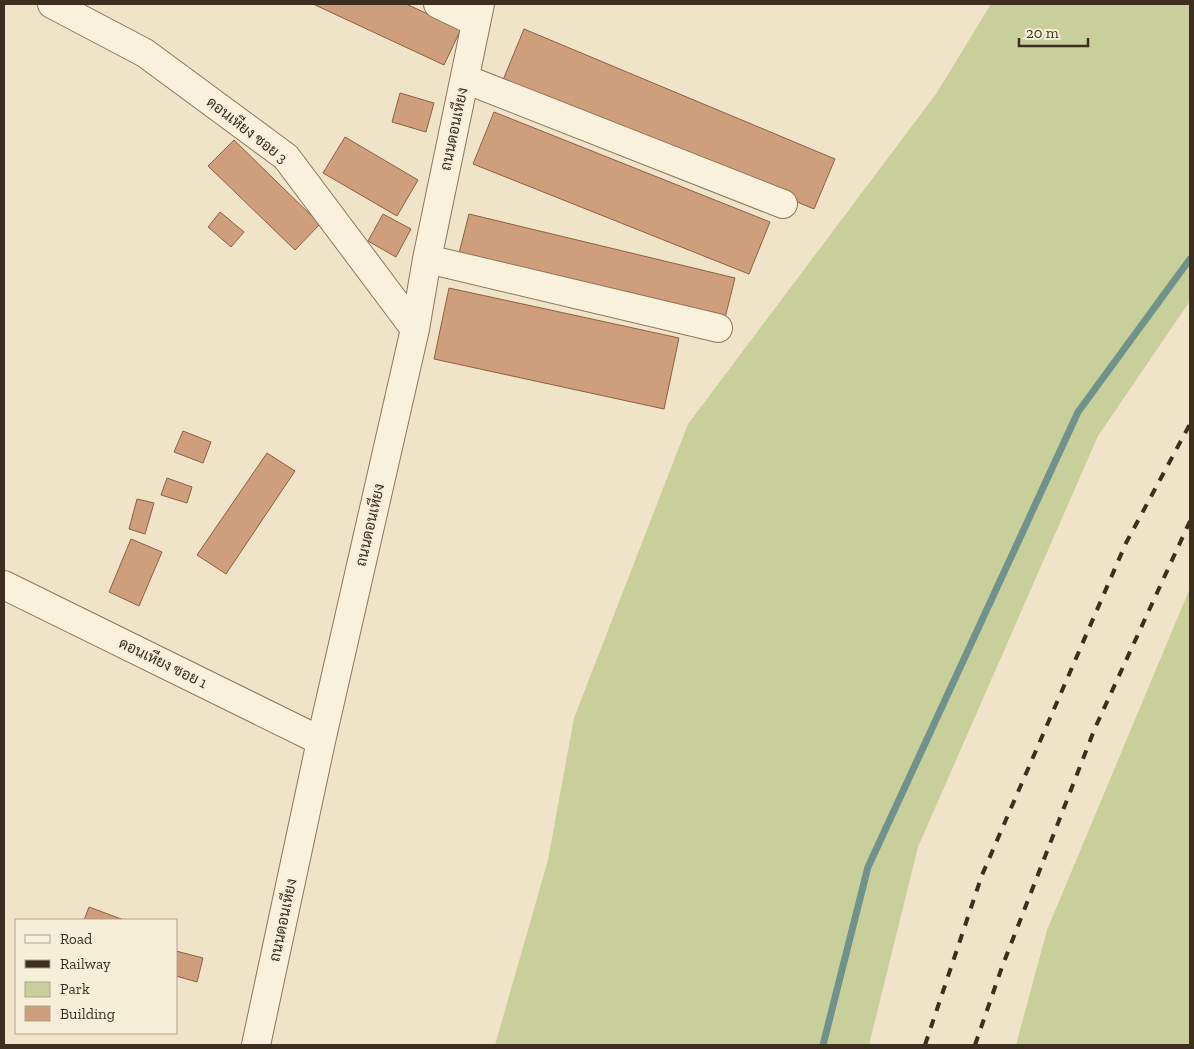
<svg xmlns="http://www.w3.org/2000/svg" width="1194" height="1049" viewBox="0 0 1194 1049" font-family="'Zilla Slab',Sarabun,serif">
	<rect width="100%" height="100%" fill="#f0e4c8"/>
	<path fill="#c9cf9b" d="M 991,4 L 1190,4 L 1190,301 L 1098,436 L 918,847 L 869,1045 L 495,1045 L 548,860 L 574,718 L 688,424 L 936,94 Z
		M 1190,588 L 1190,1045 L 1016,1045 L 1047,930 Z"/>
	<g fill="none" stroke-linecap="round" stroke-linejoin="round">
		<path stroke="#6f938a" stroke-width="7" d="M 823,1045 L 868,867 L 1078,412 L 1190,259"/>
	</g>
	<path fill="#cf9f7d" stroke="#8d5f41" d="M 313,4 L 406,4 L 461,29 L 444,65 Z
		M 524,29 L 835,159 L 814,209 L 503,80 Z
		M 400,93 L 434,103 L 426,132 L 392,122 Z
		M 494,112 L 770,222 L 749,274 L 473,164 Z
		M 345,137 L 418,180 L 397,216 L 323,173 Z
		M 234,140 L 320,224 L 295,250 L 208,166 Z
		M 220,212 L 244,232 L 231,247 L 208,227 Z
		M 383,214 L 411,229 L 396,257 L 368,241 Z
		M 469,214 L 735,278 L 723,326 L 457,261 Z
		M 449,288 L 679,338 L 664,409 L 434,359 Z
		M 183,431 L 211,442 L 203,463 L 174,452 Z
		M 267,453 L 295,471 L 226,574 L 197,555 Z
		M 167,478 L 192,487 L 187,503 L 161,495 Z
		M 137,499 L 154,503 L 145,534 L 129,529 Z
		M 131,539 L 162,552 L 139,606 L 109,592 Z
		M 89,907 L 124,920 L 84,920 Z
		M 176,951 L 203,958 L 197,982 L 176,976 Z"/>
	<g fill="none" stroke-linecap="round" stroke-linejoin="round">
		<defs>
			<path id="minor" d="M 52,4 L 145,53 L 286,157 L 415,329
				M 438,4 L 476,22
				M 465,79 L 783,204
				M 427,259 L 718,328
				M 4,585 L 321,741
				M 256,1045 L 321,741 L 415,329 L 427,259 L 480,4"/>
		</defs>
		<use href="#minor" stroke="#8d765c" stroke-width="30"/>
		<use href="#minor" stroke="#faf1dc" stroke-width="28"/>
		<path stroke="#3d2e20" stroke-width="4" stroke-dasharray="9 9" stroke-linecap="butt" d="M 925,1045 L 982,875 L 1126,543 L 1190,424
			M 975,1045 L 1002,967 L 1095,728 L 1190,521"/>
	</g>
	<g text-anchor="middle" stroke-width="4" stroke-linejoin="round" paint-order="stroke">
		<g font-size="15" fill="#3d2e20" stroke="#f7eed8">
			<text transform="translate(454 129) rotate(-78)" y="5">ถนนดอนเหียง</text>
			<text transform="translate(247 130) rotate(38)" y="5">ดอนเหียง ซอย 3</text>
			<text transform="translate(370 525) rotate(-77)" y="5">ถนนดอนเหียง</text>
			<text transform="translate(163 663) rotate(26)" y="5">ดอนเหียง ซอย 1</text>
			<text transform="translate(283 920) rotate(-78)" y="5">ถนนดอนเหียง</text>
		</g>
	</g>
	<rect width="1194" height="1049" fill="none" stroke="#3d2e20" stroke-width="10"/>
	<rect x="15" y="919" width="162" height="115" fill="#f7eed8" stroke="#ada18e"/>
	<rect x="25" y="935" width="25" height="8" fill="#faf1dc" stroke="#ada18e"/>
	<text x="60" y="944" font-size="15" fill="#3d2e20">Road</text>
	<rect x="25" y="960" width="25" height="8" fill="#3d2e20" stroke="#ada18e"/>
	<text x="60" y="969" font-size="15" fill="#3d2e20">Railway</text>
	<rect x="25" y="982" width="25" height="15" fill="#c9cf9b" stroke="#ada18e"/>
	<text x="60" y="994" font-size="15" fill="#3d2e20">Park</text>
	<rect x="25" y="1006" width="25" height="15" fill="#cf9f7d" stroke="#ada18e"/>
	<text x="60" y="1019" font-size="15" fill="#3d2e20">Building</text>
	<path d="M1019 38v8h69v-8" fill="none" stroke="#3d2e20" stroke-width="2.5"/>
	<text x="1026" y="38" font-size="15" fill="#3d2e20" stroke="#f7eed8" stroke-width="4" paint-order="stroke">20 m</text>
</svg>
